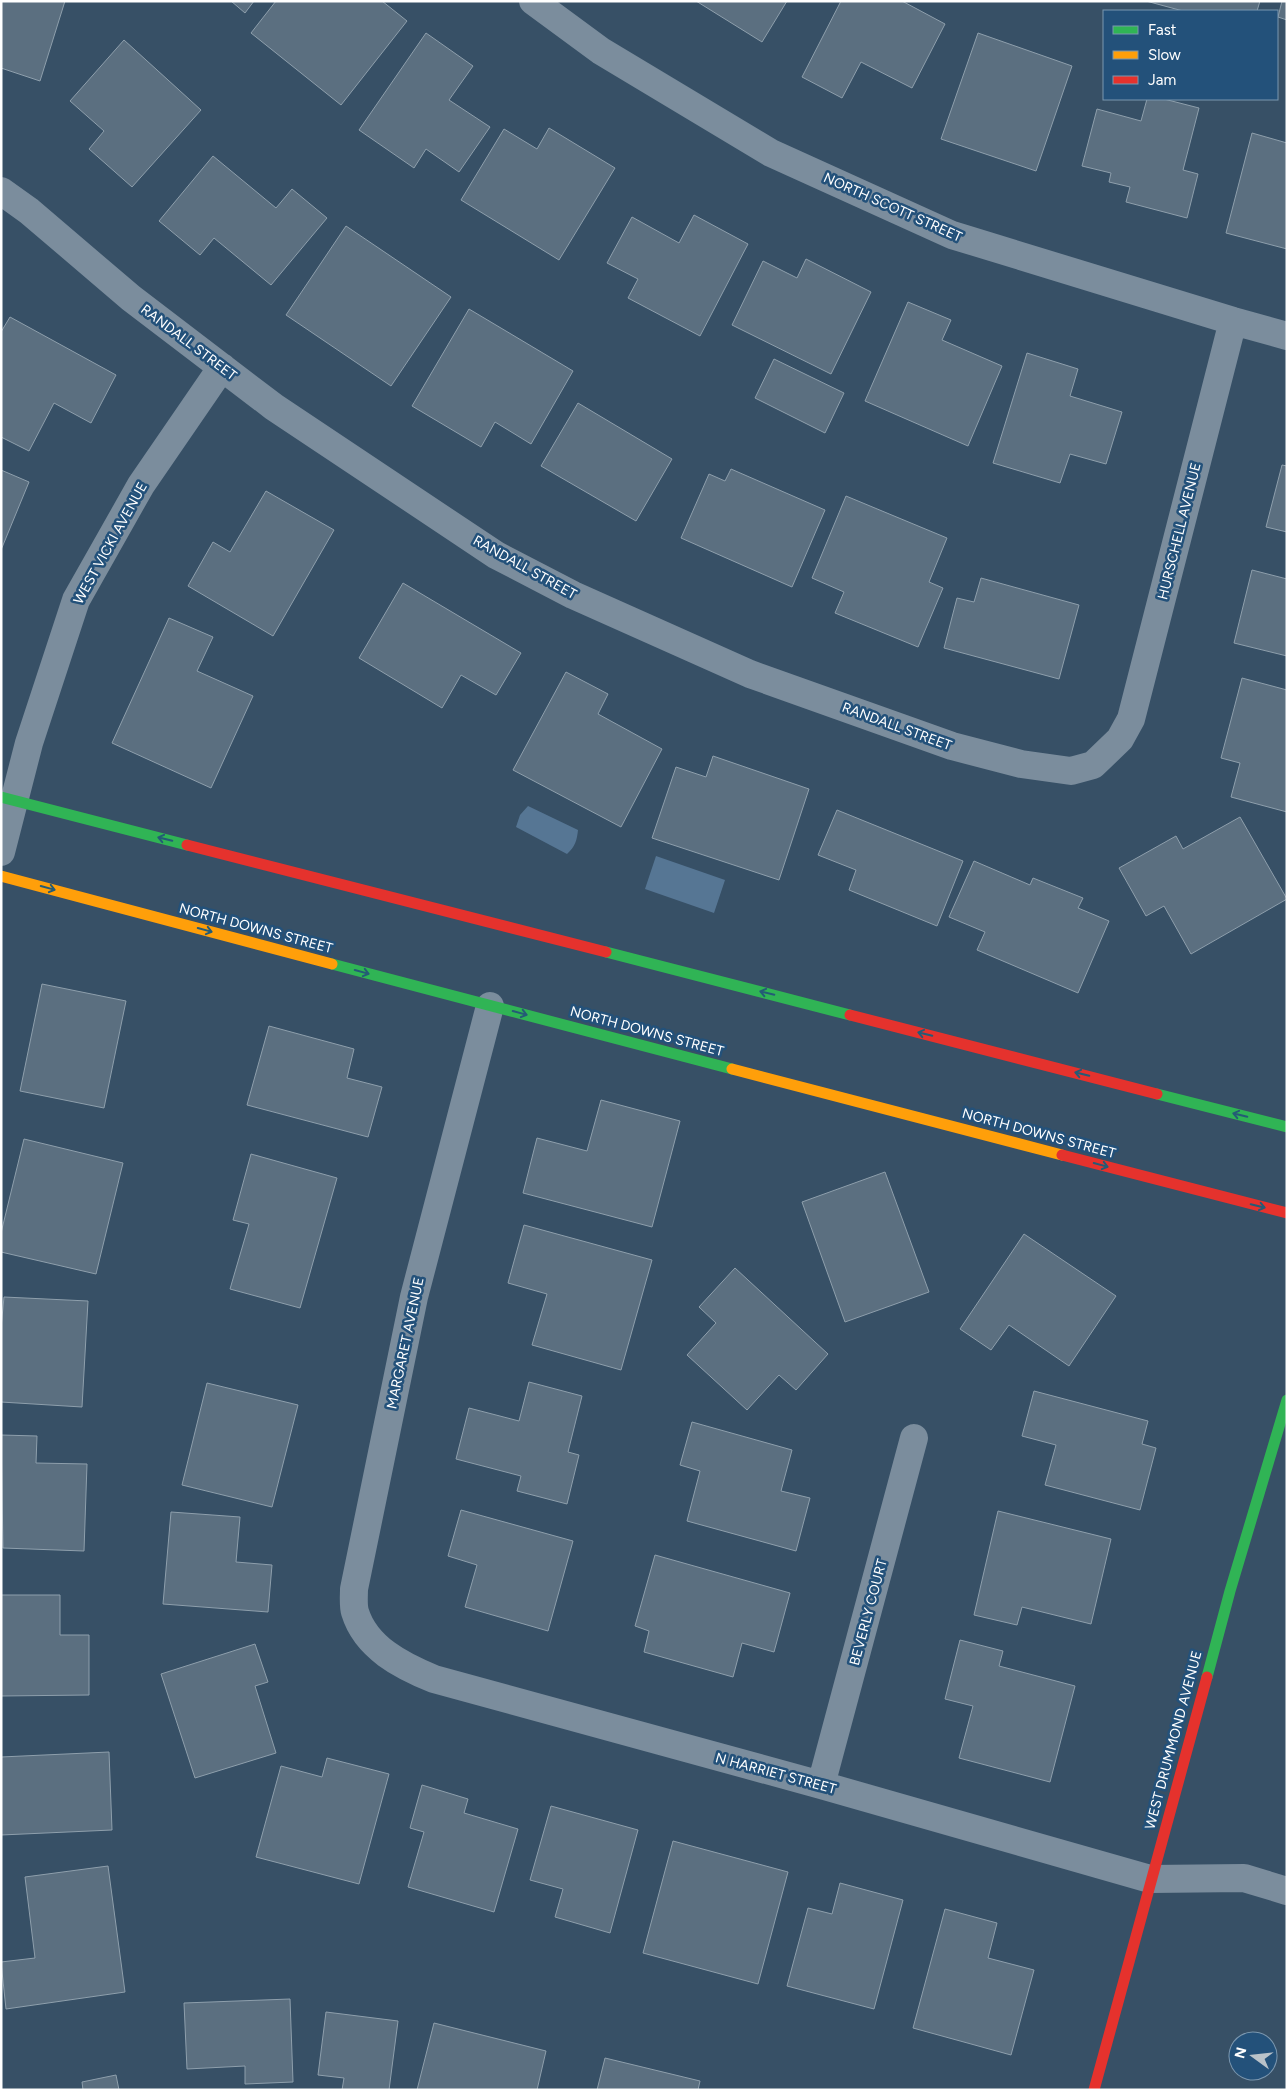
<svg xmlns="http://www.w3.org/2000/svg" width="1288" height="2091" viewBox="0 0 1288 2091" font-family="Figtree,sans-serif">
	<rect width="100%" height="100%" fill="#375066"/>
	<path fill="#567694" d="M 528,806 L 578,830 C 577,840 575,847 567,854 L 516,827 L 520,815 Z
		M 656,856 L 725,880 L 714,913 L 645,889 Z"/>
	<path fill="#5b6f80" stroke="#8e9fac" d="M 1,1 L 65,1 L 40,81 L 1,68 Z
		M 231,1 L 254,1 L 245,13 Z
		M 276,1 L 382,1 L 407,21 L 341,105 L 251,33 Z
		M 696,1 L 787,1 L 762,42 Z
		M 841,1 L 902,1 L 945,24 L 912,88 L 861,62 L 842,98 L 802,77 Z
		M 1146,1 L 1260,1 L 1257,11 L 1183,11 Z
		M 1282,1 L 1287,1 L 1287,20 L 1278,17 Z
		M 426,33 L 473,66 L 449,100 L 490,127 L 459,172 L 426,149 L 414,168 L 359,130 Z
		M 978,33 L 1072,66 L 1036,171 L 941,139 Z
		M 124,40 L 201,110 L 132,187 L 89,149 L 104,131 L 70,101 Z
		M 1147,99 L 1164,99 L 1199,108 L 1183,170 L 1198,174 L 1187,218 L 1126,202 L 1130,187 L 1109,182 L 1111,173 L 1082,166 L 1097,109 L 1141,121 Z
		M 549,128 L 615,168 L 559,260 L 461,200 L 504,129 L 537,149 Z
		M 1252,133 L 1287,143 L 1287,249 L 1226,233 Z
		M 213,156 L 276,208 L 292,189 L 327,218 L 271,285 L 214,238 L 200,255 L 159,221 Z
		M 694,215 L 748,244 L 700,336 L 628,298 L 638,279 L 607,263 L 632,217 L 679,243 Z
		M 346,226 L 451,297 L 391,386 L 286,315 Z
		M 806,259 L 871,292 L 831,374 L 732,325 L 763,261 L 797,278 Z
		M 908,302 L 951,320 L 942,340 L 1002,366 L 968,446 L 865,401 Z
		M 469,309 L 573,371 L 531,444 L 495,422 L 481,447 L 412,406 Z
		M 10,317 L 116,375 L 91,423 L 54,403 L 29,451 L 1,437 L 1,332 Z
		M 1027,353 L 1078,369 L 1070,396 L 1122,412 L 1106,464 L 1070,454 L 1060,483 L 993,463 Z
		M 774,359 L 844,393 L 825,433 L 755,398 Z
		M 578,403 L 672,459 L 636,521 L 541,466 Z
		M 1282,465 L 1287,466 L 1287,532 L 1266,527 Z
		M 731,469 L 825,510 L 792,587 L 681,538 L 709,474 L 725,481 Z
		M 1,470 L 29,482 L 1,550 Z
		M 266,491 L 334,530 L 273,636 L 188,586 L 213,542 L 230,552 Z
		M 846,496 L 947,538 L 929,582 L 943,588 L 918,647 L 835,613 L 844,592 L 812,578 Z
		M 1252,570 L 1287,579 L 1287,656 L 1234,643 Z
		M 981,578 L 1079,605 L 1059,679 L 944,648 L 957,598 L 974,602 Z
		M 403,583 L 521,653 L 496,695 L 461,675 L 442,708 L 359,658 Z
		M 169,618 L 213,637 L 197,671 L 253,696 L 211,788 L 112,743 Z
		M 566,672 L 608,694 L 598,714 L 662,749 L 621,827 L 513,770 Z
		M 1242,678 L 1287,690 L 1287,812 L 1231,797 L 1240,763 L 1221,758 Z
		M 713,756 L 809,789 L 779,880 L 652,838 L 676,767 L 706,777 Z
		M 837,810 L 963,861 L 937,926 L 849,890 L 856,870 L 818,855 Z
		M 1240,817 L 1287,899 L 1191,954 L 1164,906 L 1146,916 L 1119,868 L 1176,836 L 1183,849 Z
		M 974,861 L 1030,885 L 1033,878 L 1083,898 L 1078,908 L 1109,921 L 1078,993 L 977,950 L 985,932 L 949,917 Z
		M 42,984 L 126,1001 L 104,1108 L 20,1091 Z
		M 269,1026 L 354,1049 L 347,1078 L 382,1087 L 368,1137 L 247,1105 Z
		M 601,1100 L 680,1121 L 652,1227 L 523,1193 L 537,1138 L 587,1151 Z
		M 24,1139 L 123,1163 L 96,1274 L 1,1252 L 1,1233 Z
		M 251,1154 L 337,1178 L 300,1308 L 230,1289 L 249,1224 L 233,1220 Z
		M 885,1172 L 929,1292 L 845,1322 L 802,1202 Z
		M 524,1225 L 652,1260 L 621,1370 L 532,1345 L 547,1294 L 508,1283 Z
		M 1024,1234 L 1116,1296 L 1069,1366 L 1009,1325 L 991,1350 L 960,1329 Z
		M 735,1268 L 828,1354 L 796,1390 L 779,1375 L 747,1410 L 687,1355 L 716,1323 L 699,1307 Z
		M 4,1297 L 88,1301 L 82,1407 L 1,1402 L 1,1328 Z
		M 529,1382 L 582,1396 L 568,1452 L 579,1455 L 567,1504 L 517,1491 L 521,1476 L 456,1459 L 469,1408 L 519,1421 Z
		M 207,1383 L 298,1405 L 272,1507 L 182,1485 Z
		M 1034,1391 L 1148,1421 L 1142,1444 L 1156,1448 L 1140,1510 L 1045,1485 L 1056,1445 L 1022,1436 Z
		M 692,1422 L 792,1450 L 781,1491 L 810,1498 L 796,1551 L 687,1521 L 700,1471 L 680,1465 Z
		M 1,1435 L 37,1436 L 36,1463 L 87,1464 L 84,1551 L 3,1548 Z
		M 461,1510 L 573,1541 L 548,1631 L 465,1607 L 477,1565 L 448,1556 Z
		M 998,1511 L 1111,1539 L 1091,1624 L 1022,1607 L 1017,1625 L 974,1615 Z
		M 171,1512 L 240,1517 L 236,1562 L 272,1565 L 268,1612 L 163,1604 Z
		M 655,1555 L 790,1593 L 774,1652 L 742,1643 L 733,1677 L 644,1652 L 649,1631 L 635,1626 Z
		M 1,1595 L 60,1595 L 60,1635 L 89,1635 L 89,1695 L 1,1696 Z
		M 960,1640 L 1003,1651 L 999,1666 L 1075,1686 L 1050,1782 L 959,1758 L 973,1706 L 945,1699 Z
		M 255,1644 L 268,1682 L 255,1686 L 276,1753 L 195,1778 L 161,1674 Z
		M 109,1752 L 112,1830 L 1,1835 L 1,1757 Z
		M 327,1758 L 389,1774 L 359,1884 L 256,1857 L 281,1766 L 322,1777 Z
		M 422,1785 L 468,1799 L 464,1813 L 518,1829 L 494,1912 L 408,1887 L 424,1832 L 410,1828 Z
		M 551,1806 L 638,1830 L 610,1933 L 555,1917 L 563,1889 L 530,1880 Z
		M 673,1841 L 788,1872 L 758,1984 L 643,1953 Z
		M 108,1866 L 125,1992 L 6,2009 L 1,1962 L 35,1958 L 25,1877 Z
		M 840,1883 L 903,1900 L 874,2009 L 787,1986 L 808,1908 L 832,1914 Z
		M 945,1909 L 997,1923 L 988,1958 L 1034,1970 L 1011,2055 L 913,2028 Z
		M 290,1999 L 293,2082 L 245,2084 L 245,2066 L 187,2069 L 184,2003 Z
		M 326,2012 L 398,2021 L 389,2090 L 342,2090 L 344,2078 L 318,2075 Z
		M 434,2023 L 546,2051 L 537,2090 L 417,2090 Z
		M 605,2058 L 700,2081 L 698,2090 L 597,2090 Z
		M 116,2075 L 119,2090 L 83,2090 L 82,2082 Z"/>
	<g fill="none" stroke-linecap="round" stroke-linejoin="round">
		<path stroke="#7b8d9d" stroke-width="28" d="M 533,1 L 601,51 L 771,153 L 952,235 L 1233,321 L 1287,336
			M 1,191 L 29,211 L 131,298 L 274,407 L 496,555 L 573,595 L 750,674 L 952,746 L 1021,764 L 1071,771 L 1093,765 L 1120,739 L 1131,719 L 1233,321
			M 1,852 L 29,743 L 76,600 L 141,485 L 222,367
			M 490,1006 L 414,1297 L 354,1589 C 354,1596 353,1605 355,1612 C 366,1648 402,1666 434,1679 L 821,1785 L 1150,1879 L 1244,1878 L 1287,1891
			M 821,1785 L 914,1438"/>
		<path stroke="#30b455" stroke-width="11" d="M 1,797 L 187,845
			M 606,952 L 850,1015
			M 332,964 L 732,1069
			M 1157,1094 L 1287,1127
			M 1207,1677 L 1230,1591 L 1287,1400"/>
		<path stroke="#ff9f0a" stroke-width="11" d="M 1,876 L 332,964
			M 732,1069 L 1062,1155"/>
		<path stroke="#e5322d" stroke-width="11" d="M 187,845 L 606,952
			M 850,1015 L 1157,1094
			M 1062,1155 L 1287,1213
			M 1094,2090 L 1207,1677"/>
	</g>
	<defs><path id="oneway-shaft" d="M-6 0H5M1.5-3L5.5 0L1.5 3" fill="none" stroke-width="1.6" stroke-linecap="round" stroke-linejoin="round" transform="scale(1.25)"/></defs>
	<g stroke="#245b76">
		<use href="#oneway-shaft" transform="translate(165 839) rotate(-166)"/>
		<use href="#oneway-shaft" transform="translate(48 888) rotate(15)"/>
		<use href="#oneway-shaft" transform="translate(205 930) rotate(15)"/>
		<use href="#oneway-shaft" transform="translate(362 972) rotate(15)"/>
		<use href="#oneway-shaft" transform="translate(767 993) rotate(-166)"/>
		<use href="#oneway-shaft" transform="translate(520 1013) rotate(15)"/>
		<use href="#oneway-shaft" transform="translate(925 1034) rotate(-166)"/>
		<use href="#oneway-shaft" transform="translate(1082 1074) rotate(-166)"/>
		<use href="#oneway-shaft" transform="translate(1240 1115) rotate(-166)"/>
		<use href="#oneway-shaft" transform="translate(1101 1165) rotate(15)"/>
		<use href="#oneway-shaft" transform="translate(1258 1206) rotate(14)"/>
	</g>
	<g text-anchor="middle" stroke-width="5" stroke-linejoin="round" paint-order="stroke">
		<g font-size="14" fill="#fff" stroke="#23517a">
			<text transform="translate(893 207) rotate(24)" y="5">NORTH SCOTT STREET</text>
			<text transform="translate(189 342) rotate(37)" y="5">RANDALL STREET</text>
			<text transform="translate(1179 531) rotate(-76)" y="5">HURSCHELL AVENUE</text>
			<text transform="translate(110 543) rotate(-61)" y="5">WEST VICKI AVENUE</text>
			<text transform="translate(525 567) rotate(29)" y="5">RANDALL STREET</text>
			<text transform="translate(897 726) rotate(20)" y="5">RANDALL STREET</text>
			<text transform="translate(256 928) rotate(15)" y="5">NORTH DOWNS STREET</text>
			<text transform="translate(647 1031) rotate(15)" y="5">NORTH DOWNS STREET</text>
			<text transform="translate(1039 1133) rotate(15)" y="5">NORTH DOWNS STREET</text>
			<text transform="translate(405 1343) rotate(-78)" y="5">MARGARET AVENUE</text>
			<text transform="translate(868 1612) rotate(-75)" y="5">BEVERLY COURT</text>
			<text transform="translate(1173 1740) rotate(-75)" y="5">WEST DRUMMOND AVENUE</text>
			<text transform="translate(776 1773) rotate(15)" y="5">N HARRIET STREET</text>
		</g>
	</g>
	<rect width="1288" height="2091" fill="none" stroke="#ffffff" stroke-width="5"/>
	<rect x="1103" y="10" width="175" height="90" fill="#23517a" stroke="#7b97af"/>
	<rect x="1113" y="26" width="25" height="8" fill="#30b455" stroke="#7b97af"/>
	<text x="1148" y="35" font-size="15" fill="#ffffff">Fast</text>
	<rect x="1113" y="51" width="25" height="8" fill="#ff9f0a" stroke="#7b97af"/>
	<text x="1148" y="60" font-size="15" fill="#ffffff">Slow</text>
	<rect x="1113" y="76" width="25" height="8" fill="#e5322d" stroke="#7b97af"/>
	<text x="1148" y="85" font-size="15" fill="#ffffff">Jam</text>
	<g transform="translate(1253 2056) rotate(285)"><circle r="24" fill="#23517a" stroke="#7b97af"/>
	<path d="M0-4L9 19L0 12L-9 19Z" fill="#b9c2c9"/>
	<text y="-8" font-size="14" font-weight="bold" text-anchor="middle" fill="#ffffff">N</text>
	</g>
</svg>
